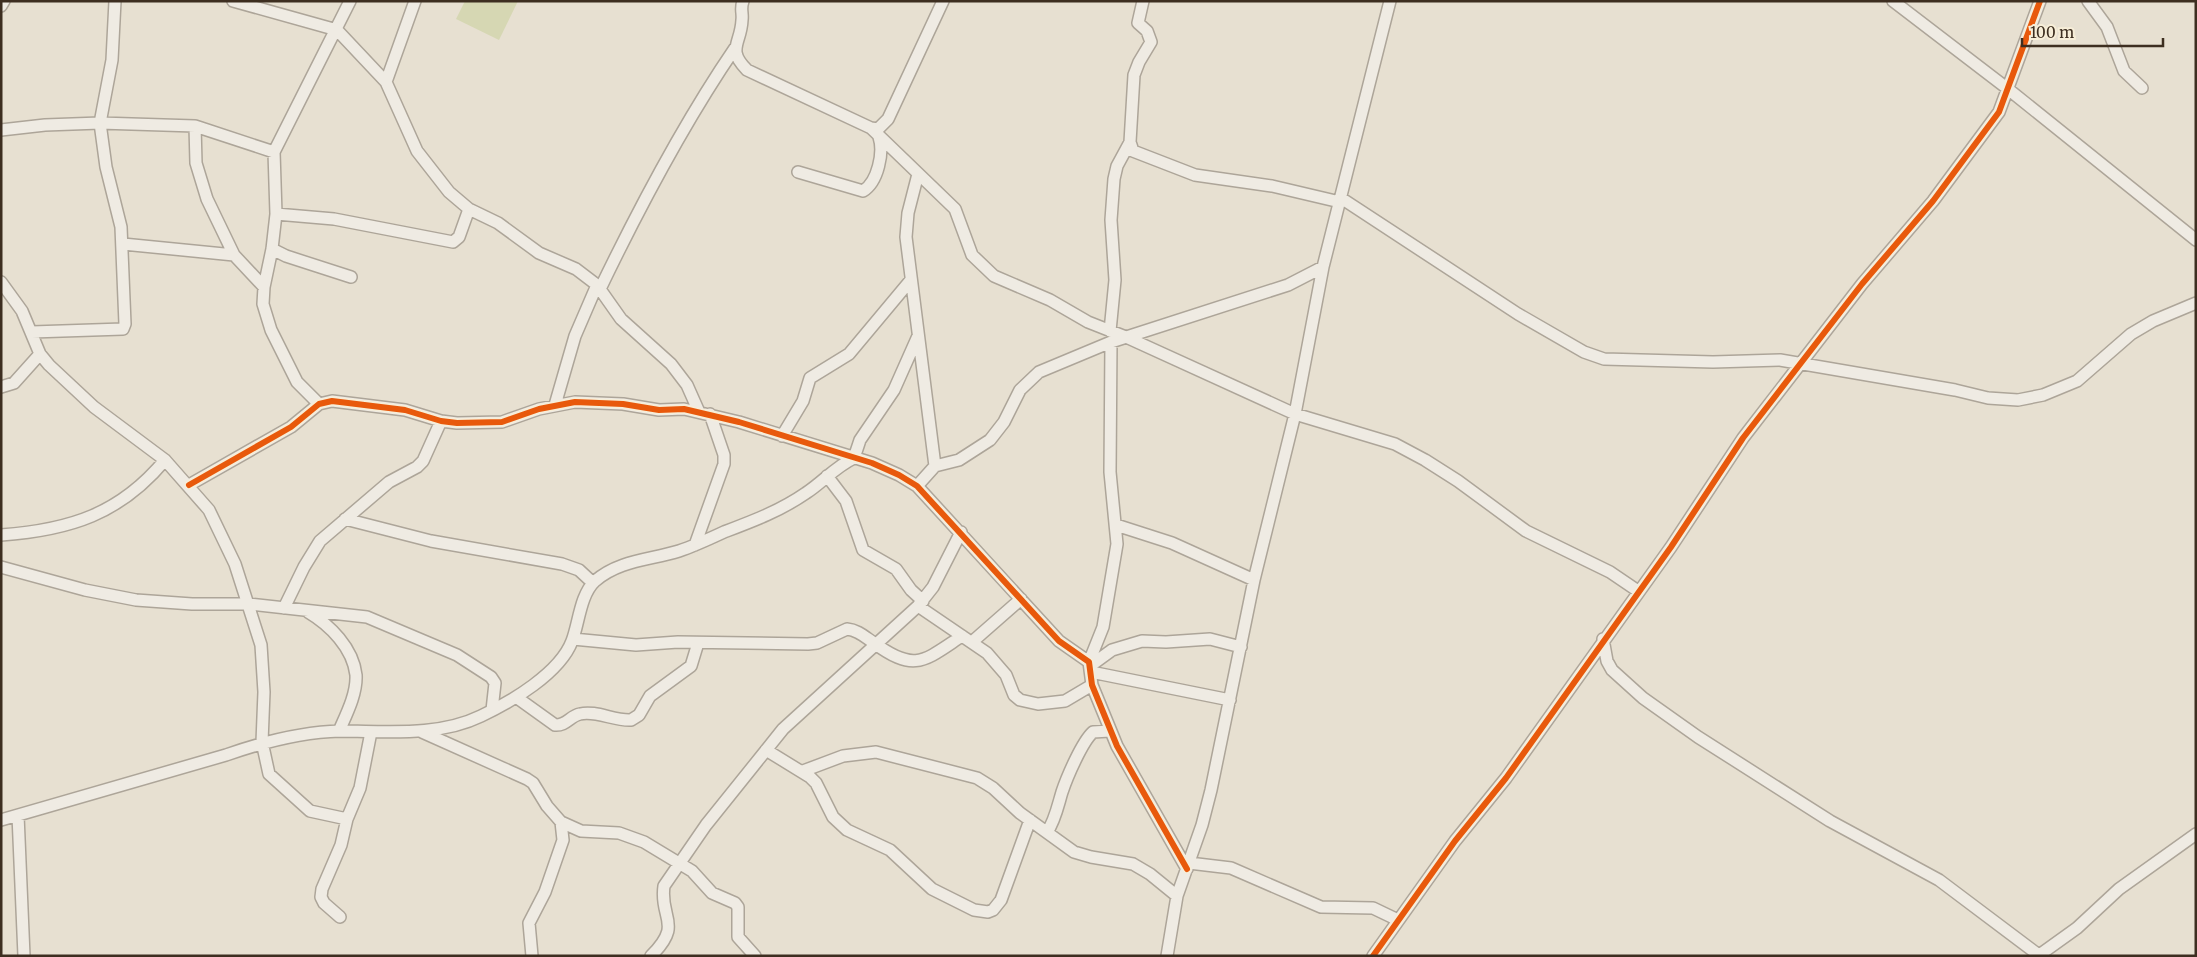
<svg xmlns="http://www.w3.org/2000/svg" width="2197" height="957" viewBox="0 0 2197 957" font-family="Merriweather,serif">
	<rect width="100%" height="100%" fill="#e7e0d1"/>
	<path fill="#d6d7b3" d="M 465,1 L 518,1 L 499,40 L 456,19 Z"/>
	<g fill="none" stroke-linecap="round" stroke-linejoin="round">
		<defs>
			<path id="minor" d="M 233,1 L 337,30 L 386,82 L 417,151 L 449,192 L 469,209 L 498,223 L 539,253 L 576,269 L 597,285 L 621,319 L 671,364 L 687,385 L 699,412
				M 743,1 C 740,9 743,13 742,20 C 741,44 726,49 747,70 L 871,128 L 878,129 L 888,119 L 943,1
				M 1143,1 L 1138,23 L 1147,31 L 1151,42 L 1139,62 L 1134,75 L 1130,142 L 1133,151 L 1195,175 L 1272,186 L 1340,202
				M 1893,1 L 2008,89 L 2196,240
				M 2088,1 L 2107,27 L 2124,71 L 2142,88
				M 1,6 L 4,1
				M 386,82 L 415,1
				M 195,126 L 196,163 L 207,199 L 234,255 L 264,287
				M 871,128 L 955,209 L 972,255 L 994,276 L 1050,300 L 1088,322 L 1126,337 L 1295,414 L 1395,444 L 1425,460 L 1458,481 L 1526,531 L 1610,572 L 1638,591
				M 1,130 L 45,125 L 100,123 L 195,126 L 274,152
				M 798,172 L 863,191 C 878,182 884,152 879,137
				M 918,174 L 908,213 L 906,237 L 935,466
				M 1341,198 L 1518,314 L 1584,352 L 1604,359 L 1713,362 L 1780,360 L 1955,390 L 1988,398 L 2018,400 L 2043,395 L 2077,381 L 2131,334 L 2153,321 L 2196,303
				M 276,214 L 334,219 L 453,242 L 459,237 L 469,209
				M 123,244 L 234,255
				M 272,249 L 286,256 L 351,277
				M 1,282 L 22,311 L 40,354 L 49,365 L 94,407 L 165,460 L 209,510 L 235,564 L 261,645 L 264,692 L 262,742 L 269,774 L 310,811 L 347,819
				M 600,289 C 640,206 683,124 735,48
				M 1110,331 L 1115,280 L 1111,220 L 1114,179 L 1117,166 L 1130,142
				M 32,332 L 123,329 L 125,324 L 121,227 L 106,167 L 100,123 L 112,60 L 115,1
				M 1,387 L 14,383 L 40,354
				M 319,404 L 297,382 L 271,330 L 263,304 L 264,287 L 272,249 L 276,214 L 274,152 L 350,1
				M 555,405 L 575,336 L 597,285
				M 782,436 L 803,401 L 810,378 L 849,354 L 910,281
				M 827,476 L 846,501 L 863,550 L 896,569 L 911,590 L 923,601
				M 189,485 L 291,427 L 319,404 L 332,401 L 405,410 L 441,421 L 457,423 L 502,422 L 539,409 L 575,402 L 623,404 L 659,410 L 684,409 L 739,422 L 872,463 L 899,475 L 917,486 L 1059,641 L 1089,662 L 1092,685 L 1117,746 L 1187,869
				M 917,486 L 935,466 L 959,460 L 990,440 L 1004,422 L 1020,390 L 1039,372 L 1111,342 L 1288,285 L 1323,267
				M 345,519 L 431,541 L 562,564 L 579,570 L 593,583
				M 1116,525 L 1172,543 L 1254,580
				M 1,535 C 70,530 120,514 165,460
				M 695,545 L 724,464 L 724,455 L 710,414
				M 1,567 L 85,590 L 136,600 L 192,604 L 249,604 L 367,617 L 457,655 L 491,677 L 495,683 L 492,710
				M 918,606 L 987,653 L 1006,675 L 1014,695 L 1020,700 L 1038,704 L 1065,701 L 1092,685
				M 284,608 L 304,567 L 320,541 L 389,482 L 417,467 L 423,461 L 441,421
				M 308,612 C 330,625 353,648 356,675 C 357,694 346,715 339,731
				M 573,639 L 636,645 L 678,642 L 808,644 L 817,643 L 847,629 C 858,630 865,637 874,643 C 915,673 924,661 962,636
				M 1603,639 L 1607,661 L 1612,670 L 1643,698 L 1698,737 L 1830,821 L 1939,880 L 2040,956
				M 972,642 L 1021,599
				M 1089,662 L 1103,627 L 1117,544 L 1110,472 L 1111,342
				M 1090,666 L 1112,650 L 1142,641 L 1166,642 L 1210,639 L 1241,647
				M 1091,672 L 1230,700
				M 516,697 L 555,725 C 566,726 570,716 580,714 C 596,710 614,721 631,720 L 639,715 L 650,696 L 691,666 L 698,643
				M 422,732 L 527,779 L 533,783 L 547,806 L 561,822 L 581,831 L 619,833 L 644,842 L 692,871 L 712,893 L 735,903 L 738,907 L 738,937 L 755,956
				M 766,750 L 810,777 L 816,783 L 833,817 L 847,830 L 890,850 L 932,889 L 974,910 L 988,912 L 993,910 L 1001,900 L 1030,820
				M 803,771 L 843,756 L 876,752 L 977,778 L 993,788 L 1020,813 L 1074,852 L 1091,857 L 1133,864 L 1150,874 L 1177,896
				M 18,815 L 24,956
				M 1,820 L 226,755 C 263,742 300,732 340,731 C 386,731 438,737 481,716 C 511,702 560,673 572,641 C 579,623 580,595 595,581 C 619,560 650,560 679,551 C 694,546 709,539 724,532 C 753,521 780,511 806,493 C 823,482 835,467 854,458 L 860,440 L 894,390 L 918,336
				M 1047,832 C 1055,821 1058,805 1062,792 C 1067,777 1082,742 1093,732 L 1110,731
				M 1189,863 L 1231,868 L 1321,907 L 1373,908 L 1398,920
				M 340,917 L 324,903 L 321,897 L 322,889 L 341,845 L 347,819 L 360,788 L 371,732
				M 532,956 L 529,923 L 545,892 L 563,840 L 561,822
				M 651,956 C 684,923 659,919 664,886 L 706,825 L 783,729 L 918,606 L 933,587 L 961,532
				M 1167,956 L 1177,896 L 1202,825 L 1211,790 L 1254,580 L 1295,414 L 1323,267 L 1390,1
				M 1373,956 L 1455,841 L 1506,778 L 1671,547 L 1743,438 L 1862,284 L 1933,201 L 1999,112 L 2040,1
				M 2038,956 L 2077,928 L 2119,889 L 2196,834"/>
		</defs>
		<use href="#minor" stroke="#ada599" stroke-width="14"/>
		<use href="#minor" stroke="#efebe3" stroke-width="11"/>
		<defs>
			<path id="cycleway" d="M 189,485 L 291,427 L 319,404 L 332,401 L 405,410 L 441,421 L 457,423 L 502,422 L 539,409 L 575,402 L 623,404 L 659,410 L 684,409 L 739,422 L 872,463 L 899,475 L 917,486 L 1059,641 L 1089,662 L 1092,685 L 1117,746 L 1187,869
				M 1373,956 L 1455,841 L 1506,778 L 1671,547 L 1743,438 L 1862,284 L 1933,201 L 1999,112 L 2040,1"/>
		</defs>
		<use href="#cycleway" stroke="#f7eed8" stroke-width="9"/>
		<use href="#cycleway" stroke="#e8590c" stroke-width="6"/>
	</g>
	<rect width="2197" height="957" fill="none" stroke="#3d2e20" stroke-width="5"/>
	<path d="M2022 38v8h141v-8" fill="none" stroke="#3d2e20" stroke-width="2.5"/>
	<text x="2030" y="38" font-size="15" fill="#3d2e20" stroke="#f7eed8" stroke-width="4" paint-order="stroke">100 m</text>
</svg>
